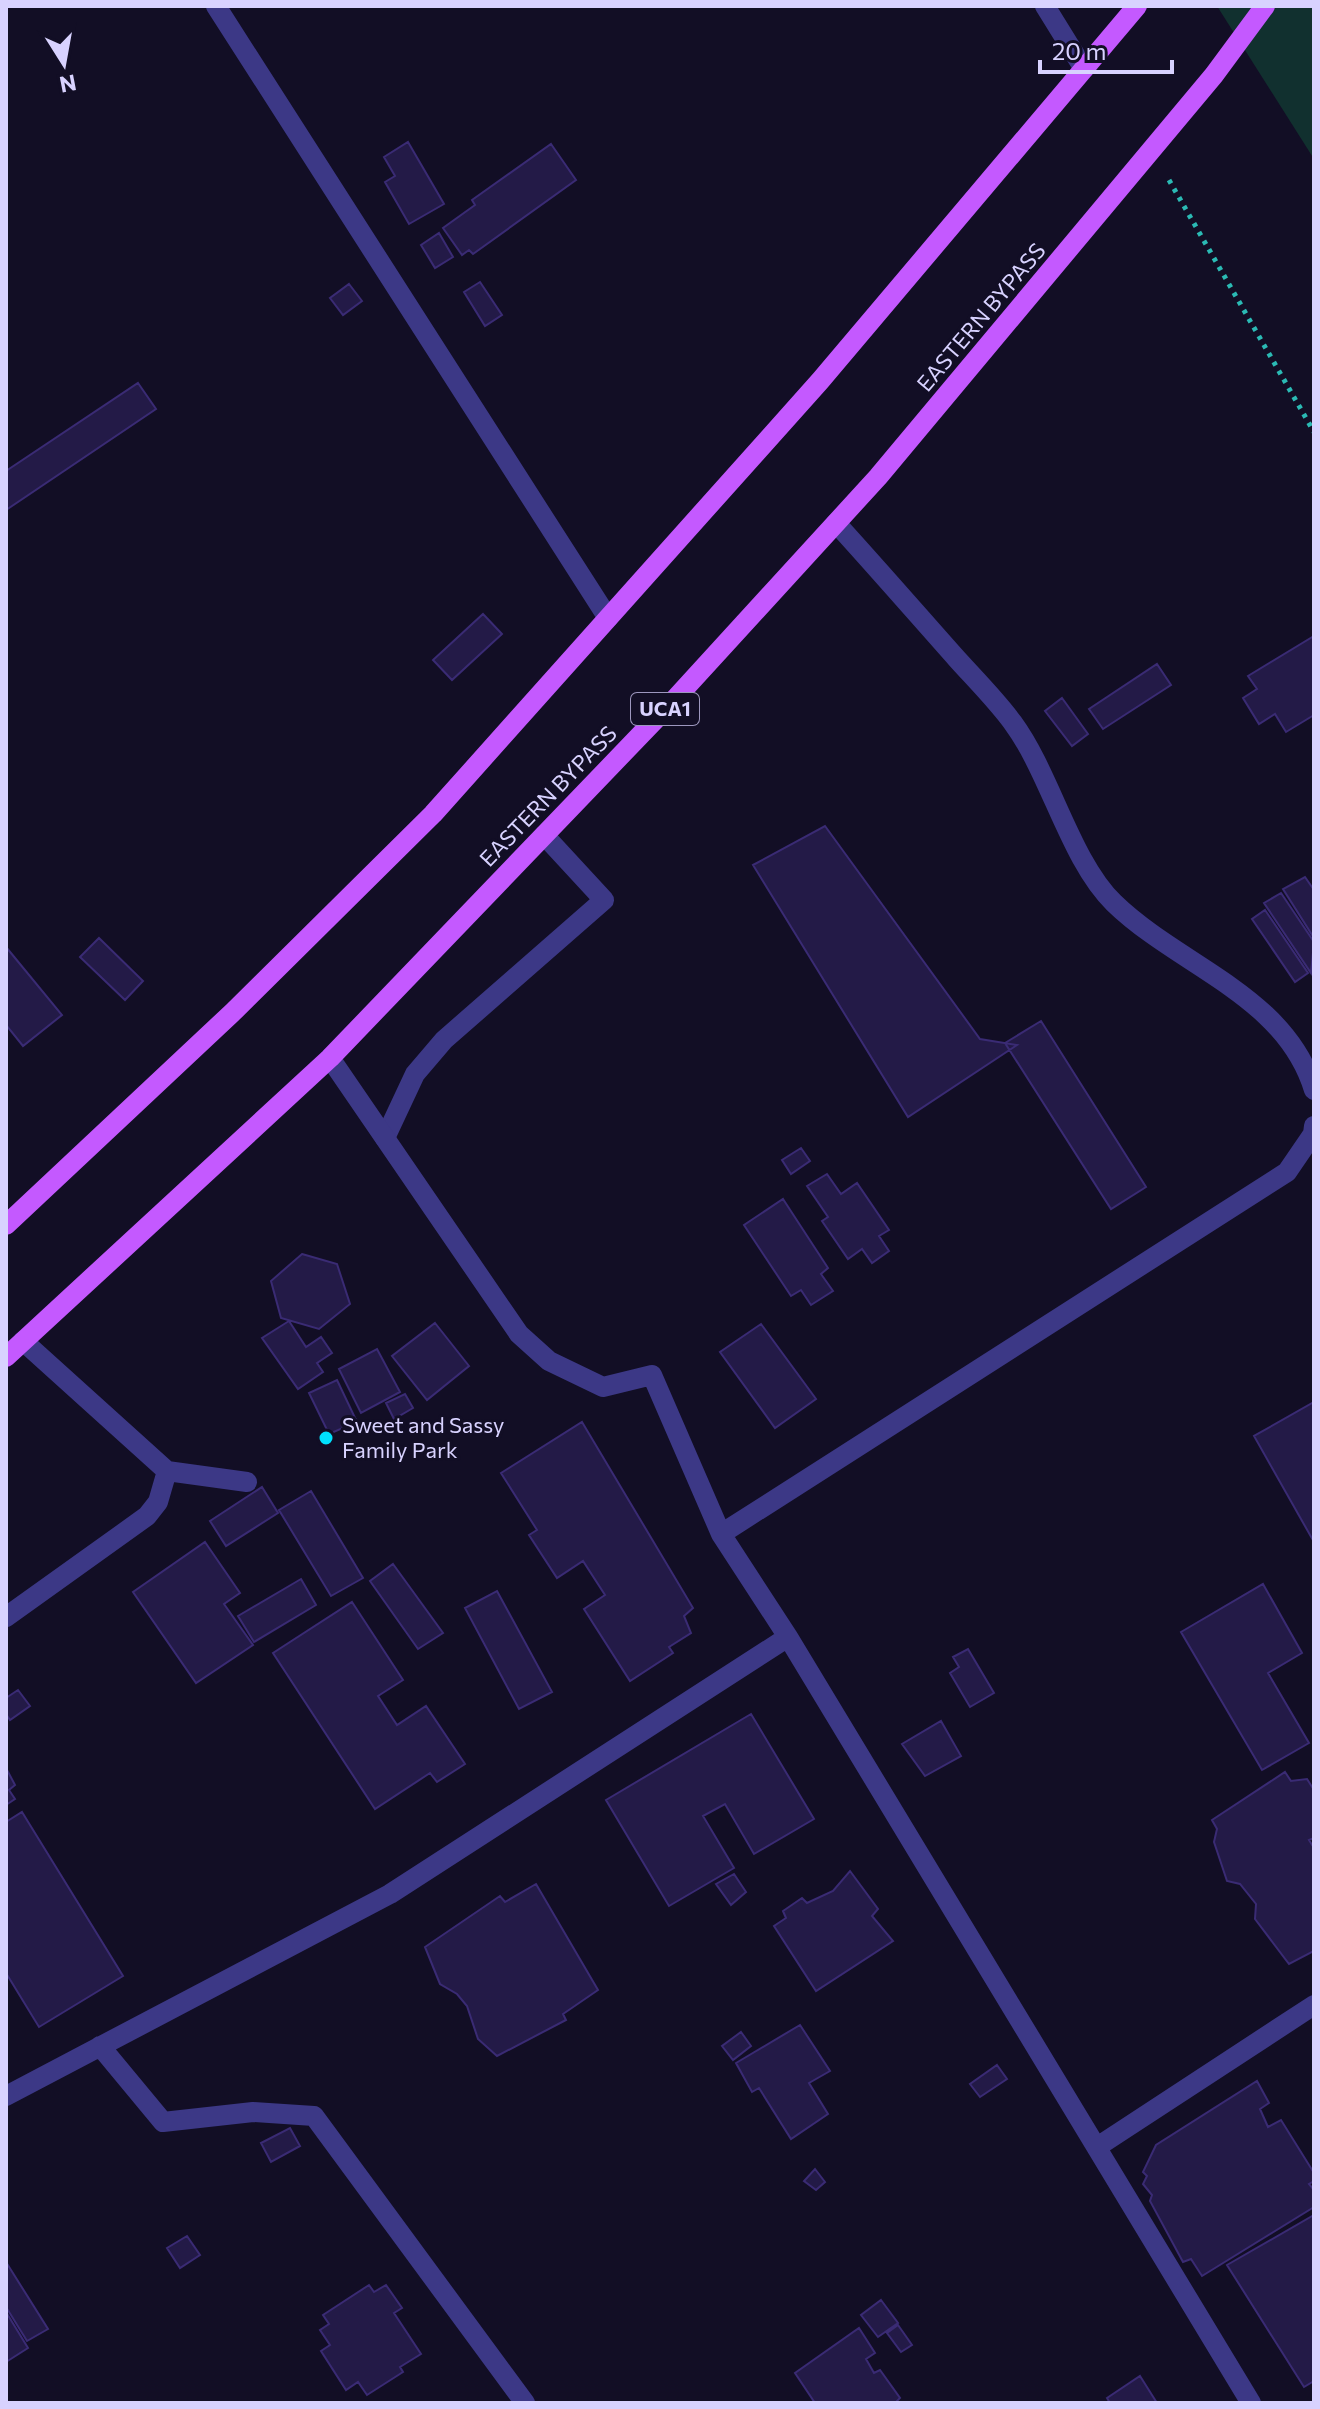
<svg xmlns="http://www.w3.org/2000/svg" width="1320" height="2409" viewBox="0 0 1320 2409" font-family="Commissioner,sans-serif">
	<rect width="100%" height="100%" fill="#120e25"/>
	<path fill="#11302f" d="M 1217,6 L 1314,6 L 1314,159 Z"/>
	<path fill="#231a47" stroke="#3a2b74" stroke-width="2" d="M 408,142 L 444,204 L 409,224 L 385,182 L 395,176 L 384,157 Z
		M 551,144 L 576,180 L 473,254 L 469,250 L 462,255 L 443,228 L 475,205 L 472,200 Z
		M 439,233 L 453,257 L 435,268 L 421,245 Z
		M 480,282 L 502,315 L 485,326 L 464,292 Z
		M 349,284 L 362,301 L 343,315 L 330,298 Z
		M 138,383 L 156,409 L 6,510 L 6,471 Z
		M 483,614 L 502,634 L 452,680 L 433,660 Z
		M 1314,636 L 1314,715 L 1286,732 L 1275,714 L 1259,724 L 1243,698 L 1257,689 L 1248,676 Z
		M 1157,664 L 1171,685 L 1103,729 L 1089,709 Z
		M 1062,698 L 1088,734 L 1072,746 L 1045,711 Z
		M 825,826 L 980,1039 L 1017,1045 L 908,1117 L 753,865 Z
		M 1305,877 L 1314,890 L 1314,938 L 1283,889 Z
		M 1281,893 L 1314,942 L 1311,973 L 1264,903 Z
		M 1265,910 L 1308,973 L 1295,982 L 1252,919 Z
		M 99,938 L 143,981 L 125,1000 L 80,957 Z
		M 6,947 L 62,1015 L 23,1046 L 6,1025 Z
		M 1041,1021 L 1146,1187 L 1111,1209 L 1005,1043 Z
		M 801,1148 L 810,1161 L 791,1174 L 782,1160 Z
		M 827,1174 L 841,1194 L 857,1183 L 889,1230 L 879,1236 L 889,1251 L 872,1263 L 862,1249 L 848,1259 L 822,1221 L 828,1217 L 807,1186 Z
		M 783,1199 L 828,1268 L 821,1274 L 833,1291 L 811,1305 L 801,1290 L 791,1296 L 744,1225 Z
		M 302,1254 L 337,1264 L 350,1304 L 319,1329 L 281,1318 L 271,1281 Z
		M 289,1321 L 306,1347 L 321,1337 L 332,1353 L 317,1363 L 323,1372 L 298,1389 L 262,1338 Z
		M 435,1323 L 469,1366 L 427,1400 L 392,1356 Z
		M 761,1324 L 816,1399 L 775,1428 L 720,1352 Z
		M 377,1349 L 400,1392 L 361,1413 L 339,1369 Z
		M 337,1380 L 357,1422 L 329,1434 L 309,1393 Z
		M 405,1394 L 413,1408 L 394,1419 L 386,1403 Z
		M 1314,1402 L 1314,1542 L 1254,1436 Z
		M 582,1422 L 693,1608 L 684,1616 L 691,1633 L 669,1647 L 673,1653 L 630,1681 L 584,1609 L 605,1595 L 583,1561 L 557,1578 L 529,1535 L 537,1530 L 501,1473 Z
		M 262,1487 L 278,1513 L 226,1546 L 210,1521 Z
		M 311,1491 L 363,1578 L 331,1596 L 279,1510 Z
		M 205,1542 L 240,1593 L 224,1604 L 253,1645 L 196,1683 L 133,1592 Z
		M 393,1564 L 443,1633 L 418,1649 L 370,1581 Z
		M 301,1579 L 316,1605 L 254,1642 L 238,1616 Z
		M 1263,1584 L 1302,1653 L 1268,1673 L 1309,1743 L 1262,1770 L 1181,1632 Z
		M 497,1591 L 552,1692 L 519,1709 L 465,1608 Z
		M 352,1602 L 403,1680 L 378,1696 L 397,1725 L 426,1706 L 465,1764 L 437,1782 L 430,1773 L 375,1809 L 273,1653 Z
		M 968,1649 L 994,1693 L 970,1707 L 950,1673 L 959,1667 L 953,1657 Z
		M 18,1690 L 30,1706 L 10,1720 L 6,1714 L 6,1698 Z
		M 751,1714 L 814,1819 L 754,1854 L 725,1804 L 703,1816 L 734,1868 L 669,1906 L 606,1800 Z
		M 941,1721 L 961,1756 L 925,1776 L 902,1744 Z
		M 6,1768 L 15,1785 L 9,1790 L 15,1799 L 6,1805 Z
		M 1285,1772 L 1291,1781 L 1307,1779 L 1314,1790 L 1314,1838 L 1309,1840 L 1314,1848 L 1314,1951 L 1289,1964 L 1255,1919 L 1256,1904 L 1240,1884 L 1227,1881 L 1214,1842 L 1217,1829 L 1212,1820 Z
		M 22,1812 L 123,1976 L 39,2027 L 6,1973 L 6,1822 Z
		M 850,1871 L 878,1909 L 872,1916 L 893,1941 L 816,1991 L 774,1926 L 786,1918 L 783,1911 L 802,1898 L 807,1903 L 833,1891 Z
		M 734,1874 L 746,1892 L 731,1905 L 716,1884 Z
		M 536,1884 L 598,1990 L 563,2014 L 566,2020 L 497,2056 L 478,2039 L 467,2006 L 457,1994 L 440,1984 L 425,1947 L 500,1896 L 505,1902 Z
		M 800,2025 L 830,2071 L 809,2083 L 828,2114 L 791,2139 L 759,2088 L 752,2092 L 736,2063 Z
		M 741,2032 L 751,2046 L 733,2060 L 722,2046 Z
		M 997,2065 L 1007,2079 L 980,2097 L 970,2084 Z
		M 1257,2081 L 1269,2103 L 1260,2109 L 1268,2127 L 1281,2120 L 1314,2173 L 1314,2181 L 1309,2184 L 1314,2190 L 1314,2207 L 1202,2276 L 1191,2259 L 1183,2262 L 1150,2201 L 1152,2195 L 1143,2184 L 1147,2176 L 1143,2172 L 1156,2145 Z
		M 290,2128 L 300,2146 L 271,2162 L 261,2143 Z
		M 815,2169 L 825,2182 L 816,2190 L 804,2181 Z
		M 1314,2215 L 1314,2381 L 1304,2387 L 1227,2265 Z
		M 187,2236 L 200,2255 L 180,2268 L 167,2248 Z
		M 6,2262 L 48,2329 L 27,2341 L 6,2307 Z
		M 369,2285 L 374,2292 L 386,2285 L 402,2308 L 394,2313 L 421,2354 L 400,2367 L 403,2372 L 367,2395 L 358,2382 L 346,2390 L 321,2351 L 330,2345 L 320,2330 L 329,2324 L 323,2315 Z
		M 881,2300 L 898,2323 L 878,2337 L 861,2315 Z
		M 6,2312 L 28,2348 L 6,2362 Z
		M 898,2325 L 912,2345 L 901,2352 L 887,2333 Z
		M 859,2328 L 875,2353 L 866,2359 L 874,2373 L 880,2370 L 900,2398 L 895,2403 L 815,2403 L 795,2373 Z
		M 1140,2376 L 1157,2403 L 1110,2403 L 1107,2398 Z"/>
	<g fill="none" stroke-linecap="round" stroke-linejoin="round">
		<path stroke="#2bbab4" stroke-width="5" stroke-dasharray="4 6" stroke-linecap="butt" d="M 1169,180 L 1314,432"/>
		<path stroke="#3c3886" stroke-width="20" d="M 216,6 L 608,618
			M 1045,6 L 1084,69
			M 385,1138 L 415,1074 L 444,1040 L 604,900 L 544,835
			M 23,1341 L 167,1471 L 247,1482
			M 6,1617 L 147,1516 L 158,1502 L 167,1471"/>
		<path stroke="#3c3886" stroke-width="20" d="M 836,523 C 877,568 917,614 957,659 C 976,680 997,701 1013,723 C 1051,775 1070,860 1114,903 C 1180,967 1285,995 1314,1090
			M 330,1058 L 519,1334 L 549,1361 L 603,1387 L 652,1375 L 721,1534 L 788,1637 L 1251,2403
			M 721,1534 L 1287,1172 L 1313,1134 L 1314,1126
			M 100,2046 L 163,2122 L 253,2112 L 314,2116 L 525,2403
			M 6,2096 L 390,1894 L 788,1637
			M 1097,2147 L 1314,2005"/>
		<path stroke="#c459ff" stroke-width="20" d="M 6,1225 L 232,1013 L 433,814 L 820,381 L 1137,6
			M 6,1357 L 330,1058 L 675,699 L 878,477 L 1214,75 L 1265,6"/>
	</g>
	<circle fill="#00e0fd" stroke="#120e25" stroke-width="3" cx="326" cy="1438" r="8"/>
	<g text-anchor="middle" stroke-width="6" stroke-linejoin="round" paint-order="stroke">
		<rect fill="#120e25" stroke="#9d97be" stroke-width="2" x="631" y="693" width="68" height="32" rx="6"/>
		<g font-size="20" font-weight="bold" fill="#d8d2ff">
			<text x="665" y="716">UCA1</text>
		</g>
		<g font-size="22" fill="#d8d2ff" stroke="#120e25">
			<text transform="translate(981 317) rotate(-50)" y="8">EASTERN BYPASS</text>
			<text transform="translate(548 796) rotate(-46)" y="8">EASTERN BYPASS</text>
		</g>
		<g font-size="22" fill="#d8d2ff" stroke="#120e25" text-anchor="start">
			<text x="342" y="1433">Sweet and Sassy<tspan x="342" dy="25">Family Park</tspan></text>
		</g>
	</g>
	<rect width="1320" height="2409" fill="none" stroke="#d8d2ff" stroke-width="16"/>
	<g transform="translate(64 64) rotate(169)" stroke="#120e25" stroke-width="6" paint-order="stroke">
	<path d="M0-6L14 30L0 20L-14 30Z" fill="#d8d2ff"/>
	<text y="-12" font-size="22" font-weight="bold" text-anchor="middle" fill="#d8d2ff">N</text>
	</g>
	<path d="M1040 60v12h132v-12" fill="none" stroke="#d8d2ff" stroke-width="4"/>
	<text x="1052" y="60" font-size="24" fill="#d8d2ff" stroke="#120e25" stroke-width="6" paint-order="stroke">20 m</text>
</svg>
